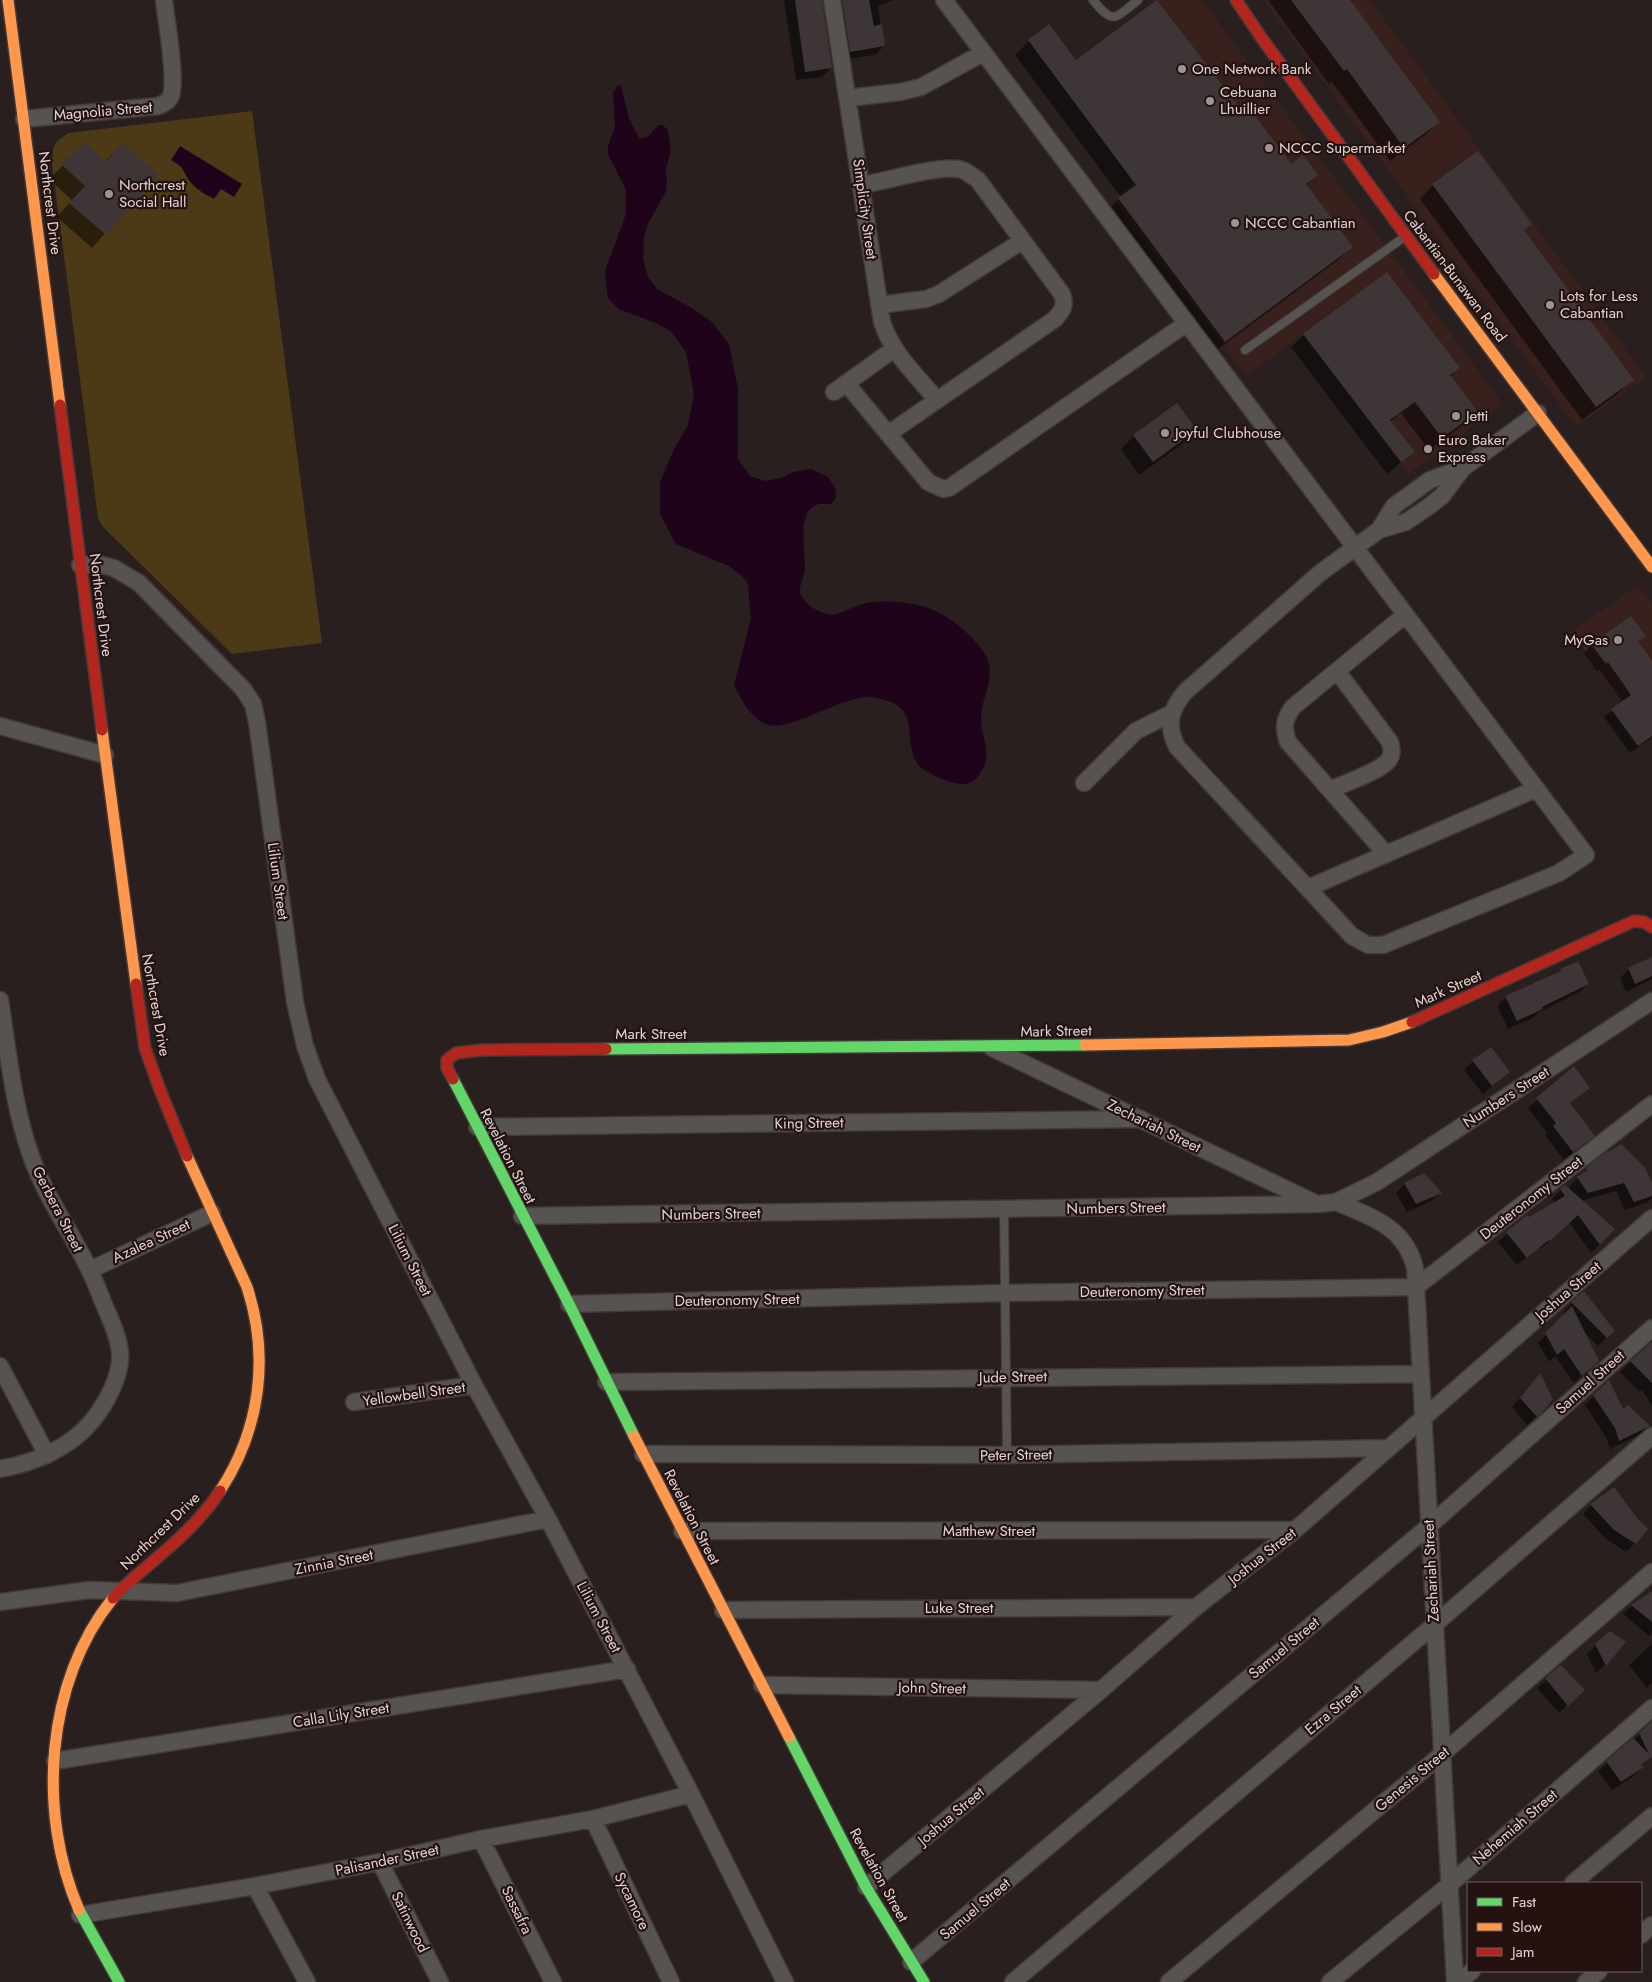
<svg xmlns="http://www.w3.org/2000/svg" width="1652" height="1982" viewBox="0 0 1652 1982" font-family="Jost,sans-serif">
	<rect width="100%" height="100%" fill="#291f1e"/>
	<path fill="#38201d" d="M 1156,0 L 1202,0 L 1503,404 L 1408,474 L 1303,334 L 1246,376 L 1113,198 L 1173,154 L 1093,47 Z
		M 1264,0 L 1370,0 L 1646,377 L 1576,427 Z
		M 1638,585 L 1652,604 L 1652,677 L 1620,700 L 1571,632 Z"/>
	<path fill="#4c3915" d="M 252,111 L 322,643 L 232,654 L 102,526 L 98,518 L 52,164 C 53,146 53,142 69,133 Z"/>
	<path fill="#1e031b" d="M 618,85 L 621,86 L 629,119 L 639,138 C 649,140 652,131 659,125 L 663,125 L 668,131 L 670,143 L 670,155 L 665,171 L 667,179 L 666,191 L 647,226 L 644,238 L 643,259 L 648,277 L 657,289 L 688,306 L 711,321 L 729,344 L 738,389 L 738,459 L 750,476 L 765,481 L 781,478 L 793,472 L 811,469 L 828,477 L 835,488 L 836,498 L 831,504 C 826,504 820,503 816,505 C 797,512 805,551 805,566 C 805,584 790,591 812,607 C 836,624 845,607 867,603 C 886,600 910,602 928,608 C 949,614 991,648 990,671 C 990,688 980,704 981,721 C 982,737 992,754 982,770 C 979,775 975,781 969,783 C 957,788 924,773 917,763 C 904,743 918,712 891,702 C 885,700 875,697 868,697 C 839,697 788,734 765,724 C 750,717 741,699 734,685 L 751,619 L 748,584 L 743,577 L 729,566 L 676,544 L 660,514 L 660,482 L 674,449 L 688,425 L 694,394 L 686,352 L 671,331 L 653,322 L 619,309 L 608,298 L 605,271 L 626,214 L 626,190 L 608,154 L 608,146 L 615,126 L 613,93 Z
		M 180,146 L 242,184 L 234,197 L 221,189 L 214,199 C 205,194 195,189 189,180 C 181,168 185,168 171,160 Z"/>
	<path fill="#0007" d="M 784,0 L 821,0 L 831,68 L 822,77 L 796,80 Z
		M 827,0 L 893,0 L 878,6 L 884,46 L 875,55 L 842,60 Z
		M 1268,0 L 1349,0 L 1438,122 L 1425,135 L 1390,161 L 1332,82 L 1329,84 Z
		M 1158,1 L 1239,110 L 1291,166 L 1316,175 L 1306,186 L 1351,247 L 1337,261 L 1210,355 L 1105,213 L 1121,197 L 1015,55 L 1029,41 L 1076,62 Z
		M 86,144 L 105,162 L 122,144 L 157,175 L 92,248 L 57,217 L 72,200 L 49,179 Z
		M 1433,185 L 1530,224 L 1523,231 L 1632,379 L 1619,393 L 1582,420 L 1420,199 Z
		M 1387,273 L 1458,368 L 1450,377 L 1476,412 L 1463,425 L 1429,450 L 1401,413 L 1390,422 L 1413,452 L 1387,474 L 1291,347 L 1304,335 Z
		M 1196,430 L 1182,444 L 1139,475 L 1121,449 L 1134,436 Z
		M 1644,635 L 1637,642 L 1652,663 L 1652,737 L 1630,753 L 1604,717 L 1622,702 L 1600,670 L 1597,671 L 1584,653 L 1592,645 Z
		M 1652,959 L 1652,979 L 1626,992 L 1620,978 L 1629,969 Z
		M 1561,970 L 1588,984 L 1579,992 L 1538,1013 L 1533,1018 L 1508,1029 L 1497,1006 L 1506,997 L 1555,975 Z
		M 1473,1061 L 1509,1072 L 1483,1094 L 1464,1070 Z
		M 1574,1068 L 1589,1087 L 1569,1104 L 1593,1135 L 1564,1160 L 1545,1135 L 1547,1133 L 1528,1108 Z
		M 1587,1169 L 1652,1184 L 1652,1198 L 1648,1202 L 1625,1210 L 1616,1191 L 1581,1201 L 1613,1230 L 1600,1244 L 1591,1253 L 1569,1222 L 1541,1249 L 1540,1247 L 1517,1265 L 1498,1242 L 1527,1216 L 1528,1218 L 1555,1203 L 1552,1199 L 1565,1186 L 1572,1192 L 1569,1187 Z
		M 1405,1184 L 1440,1193 L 1431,1201 L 1407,1212 L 1396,1193 Z
		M 1572,1303 L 1613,1331 L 1598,1346 L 1584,1332 L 1598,1361 L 1574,1383 L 1555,1356 L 1549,1362 L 1538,1343 L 1566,1314 L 1564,1312 Z
		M 1652,1342 L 1652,1406 L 1642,1390 L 1639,1391 L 1620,1372 Z
		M 1540,1375 L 1537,1416 L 1527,1425 L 1512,1407 Z
		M 1608,1382 L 1623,1411 L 1648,1426 L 1639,1435 L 1610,1449 L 1606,1437 L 1585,1405 Z
		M 1591,1505 L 1635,1543 L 1626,1552 L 1606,1539 L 1583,1514 Z
		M 1652,1593 L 1652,1633 L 1649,1636 L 1623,1614 L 1632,1606 Z
		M 1625,1642 L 1605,1665 L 1596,1673 L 1587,1654 L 1596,1645 Z
		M 1652,1644 L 1652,1683 L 1647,1688 L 1629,1665 Z
		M 1561,1667 L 1583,1690 L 1559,1713 L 1537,1688 Z
		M 1652,1724 L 1652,1756 L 1640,1766 L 1642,1767 L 1634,1776 L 1612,1790 L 1598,1771 Z"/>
	<path fill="#3e3636" d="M 795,0 L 822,0 L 832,68 L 805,72 Z
		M 842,0 L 869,0 L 874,26 L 882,24 L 885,46 L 850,52 Z
		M 1157,0 L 1240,108 L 1246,104 L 1291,164 L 1303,155 L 1318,175 L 1306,184 L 1353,247 L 1225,342 L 1118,198 L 1136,185 L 1028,40 L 1049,24 L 1076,60 Z
		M 1291,0 L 1350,0 L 1440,122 L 1404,148 L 1347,69 L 1344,71 Z
		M 86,142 L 106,162 L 122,143 L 159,175 L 106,235 L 69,203 L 85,186 L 61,164 Z
		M 1478,151 L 1532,224 L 1524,230 L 1634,380 L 1596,407 L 1432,184 Z
		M 1387,272 L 1460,368 L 1450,375 L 1478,412 L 1442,438 L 1415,402 L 1390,420 L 1415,452 L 1401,462 L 1303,334 Z
		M 1177,403 L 1197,430 L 1153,462 L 1133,435 Z
		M 1631,616 L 1646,636 L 1638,641 L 1652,661 L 1652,736 L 1638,746 L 1611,709 L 1631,695 L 1608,662 L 1606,664 L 1591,644 Z
		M 1652,957 L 1652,976 L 1635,984 L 1628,968 Z
		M 1578,961 L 1589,984 L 1542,1007 L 1543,1009 L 1517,1021 L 1505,996 L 1561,971 L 1560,969 Z
		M 1491,1047 L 1510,1072 L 1492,1086 L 1472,1060 Z
		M 1574,1066 L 1590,1088 L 1570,1103 L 1595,1136 L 1573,1152 L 1553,1126 L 1556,1123 L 1536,1098 Z
		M 1621,1144 L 1645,1168 L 1652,1182 L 1652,1196 L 1634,1202 L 1624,1183 L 1588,1193 L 1577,1177 L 1587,1170 L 1586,1168 L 1607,1151 L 1608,1152 Z
		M 1424,1173 L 1442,1193 L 1416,1204 L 1404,1183 Z
		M 1565,1185 L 1615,1229 L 1600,1245 L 1578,1215 L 1550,1241 L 1549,1240 L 1527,1258 L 1506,1232 L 1527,1215 L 1529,1217 L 1565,1196 L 1560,1189 Z
		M 1584,1291 L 1615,1331 L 1607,1338 L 1571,1302 Z
		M 1572,1306 L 1599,1361 L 1582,1376 L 1564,1349 L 1557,1355 L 1545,1333 Z
		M 1652,1342 L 1652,1383 L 1630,1361 Z
		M 1540,1373 L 1553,1399 L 1547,1407 L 1537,1417 L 1520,1398 Z
		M 1609,1380 L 1623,1409 L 1628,1405 L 1650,1426 L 1619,1441 L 1615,1428 L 1593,1395 Z
		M 1614,1487 L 1637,1518 L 1648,1529 L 1636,1544 L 1614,1530 L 1590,1504 Z
		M 1652,1591 L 1652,1622 L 1631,1605 Z
		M 1610,1631 L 1626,1642 L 1606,1666 L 1595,1644 Z
		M 1561,1665 L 1585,1690 L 1568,1706 L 1545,1678 Z
		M 1652,1721 L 1652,1759 L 1651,1757 L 1641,1765 L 1644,1767 L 1621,1782 L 1606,1761 L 1633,1738 L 1649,1754 L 1639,1733 Z"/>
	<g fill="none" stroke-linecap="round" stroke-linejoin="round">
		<defs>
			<path id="lane" d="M 1093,0 C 1114,26 1115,18 1138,0
				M 1245,350 L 1403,238
				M 1004,1210 L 1007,1455"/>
			<path id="street" d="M 832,0 L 882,322 C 892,353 916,375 937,400
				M 944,0 L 1586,855 L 1559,873 L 1383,945 L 1368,945 L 1352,936 L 1177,747 C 1166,725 1170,710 1185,692 L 1320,573 L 1379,530 L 1394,506 L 1430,480 L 1463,468
				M 848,98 L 900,92 L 921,87 L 983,53
				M 24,119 L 158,106 C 163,104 167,103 170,98 C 178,83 166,20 164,0
				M 862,185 C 886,181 936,166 958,169 C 966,170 972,176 978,180 L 1062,294 C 1066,305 1063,310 1055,319 L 888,434
				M 879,305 L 926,299 L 939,294 L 1022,241
				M 846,383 L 928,482 L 943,489 L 949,488 L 1187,323
				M 834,392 L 894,349
				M 1379,530 L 1406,522 L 1428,507 L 1442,496 L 1463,468 L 1538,413
				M 80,565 L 98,564 L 114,568 L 139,583 L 243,689 L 253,704 L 257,722 L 295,1002 L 305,1046 L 317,1079 L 474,1385 L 548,1519 L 691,1794 L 785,1982
				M 0,726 L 105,755
				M 1084,783 L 1136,731 L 1172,713
				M 1330,790 C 1343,784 1380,771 1388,761 C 1393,755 1392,749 1390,742 L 1337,671
				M 1386,854 L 1288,742 C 1283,728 1284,719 1293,707 L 1405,615
				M 1308,888 L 1536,789
				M 0,1000 C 8,1051 13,1104 30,1153 C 44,1195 71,1231 90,1271 C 95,1281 99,1292 103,1302 C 110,1318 118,1335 120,1352 C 122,1375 106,1404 92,1421 C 70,1448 34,1463 0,1469
				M 992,1048 L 1315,1203
				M 477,1127 L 1141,1119
				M 1336,1202 C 1372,1217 1405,1227 1415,1268 L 1455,1982
				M 522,1216 L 1318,1204 L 1336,1202 L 1377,1182 L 1652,1001
				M 90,1270 L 212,1213
				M 569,1304 L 1005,1293 L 1416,1287 L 1652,1104
				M 0,1366 L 47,1455
				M 606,1382 L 1420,1374
				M 354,1402 L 474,1385
				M 643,1454 L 1007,1455 L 1389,1448
				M 682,1531 L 1295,1530
				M 0,1602 L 89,1590 L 177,1593 L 548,1519
				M 723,1610 L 1196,1607
				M 762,1685 L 1101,1690
				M 55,1761 L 627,1669
				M 593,1819 L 671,1982
				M 481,1839 L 553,1982
				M 380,1862 L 440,1982
				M 1573,1883 L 1652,1816
				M 255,1886 L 307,1982
				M 866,1887 L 1101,1690 L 1196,1607 L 1295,1530 L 1652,1218
				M 80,1915 L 255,1886 L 380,1862 L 481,1839 L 593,1819 L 691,1794
				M 1641,1935 L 1652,1925
				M 911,1962 L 1429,1526 L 1652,1328
				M 1013,1982 L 1434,1625 L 1652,1436
				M 1169,1982 L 1441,1755 L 1652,1572
				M 1330,1982 L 1449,1885 L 1652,1708
				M 1459,1982 L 1472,1971
				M 1586,1982 L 1599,1971"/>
			<path id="fast" d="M 606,1049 L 1085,1045
				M 453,1079 L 569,1304 L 634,1436
				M 789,1737 L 866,1887 L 924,1982
				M 79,1910 L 119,1982"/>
			<path id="slow" d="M 8,0 L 60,405
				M 1434,274 L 1652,567
				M 102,730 L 136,984
				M 1085,1045 L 1349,1040 L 1383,1032 L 1412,1022
				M 187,1156 L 247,1287 C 270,1357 260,1430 220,1491
				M 634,1436 L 789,1737
				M 79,1910 C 37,1813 45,1682 113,1598"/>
			<path id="jam" d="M 1236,0 L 1263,40 L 1434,274
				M 60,405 L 102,730
				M 136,984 L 145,1048 L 160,1090 L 187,1156
				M 1412,1022 L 1634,921 L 1644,922 L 1652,927
				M 453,1079 L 447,1068 L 447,1060 L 456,1053 L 482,1050 L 606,1049
				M 113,1598 C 127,1582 144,1570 159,1556 C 182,1537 204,1516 220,1491"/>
		</defs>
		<use href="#lane" stroke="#423938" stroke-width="10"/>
		<use href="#street" stroke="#423938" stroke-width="19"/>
		<use href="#fast" stroke="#423938" stroke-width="14"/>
		<use href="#slow" stroke="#423938" stroke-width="14"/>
		<use href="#jam" stroke="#423938" stroke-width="14"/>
		<use href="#lane" stroke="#565351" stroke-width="8"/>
		<use href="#street" stroke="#565351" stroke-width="16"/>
		<use href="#fast" stroke="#63d668" stroke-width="11"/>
		<use href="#slow" stroke="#ff974d" stroke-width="11"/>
		<use href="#jam" stroke="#b3261e" stroke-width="11"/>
	</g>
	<g fill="#a09492" stroke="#241210" stroke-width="2">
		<circle cx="1182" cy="69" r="5"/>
		<circle cx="1210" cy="101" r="5"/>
		<circle cx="1269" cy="148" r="5"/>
		<circle cx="109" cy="194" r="5"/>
		<circle cx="1235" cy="223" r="5"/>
		<circle cx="1550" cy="305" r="5"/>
		<circle cx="1456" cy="416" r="5"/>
		<circle cx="1165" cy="433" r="5"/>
		<circle cx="1428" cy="449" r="5"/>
		<circle cx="1618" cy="640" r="5"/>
	</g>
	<g text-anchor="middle" stroke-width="4.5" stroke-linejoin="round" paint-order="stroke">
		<g font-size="15" fill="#e0d3d1" stroke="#241210" text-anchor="start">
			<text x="1192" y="74">One Network Bank</text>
			<text x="1220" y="97">Cebuana<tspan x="1220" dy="17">Lhuillier</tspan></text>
			<text x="1279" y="153">NCCC Supermarket</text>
			<text x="119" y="190">Northcrest<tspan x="119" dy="17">Social Hall</tspan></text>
			<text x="1245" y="228">NCCC Cabantian</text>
			<text x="1560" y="301">Lots for Less<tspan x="1560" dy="17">Cabantian</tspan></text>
			<text x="1466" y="421">Jetti</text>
			<text x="1175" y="438">Joyful Clubhouse</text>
			<text x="1438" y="445">Euro Baker<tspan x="1438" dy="17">Express</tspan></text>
			<text x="1608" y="645" text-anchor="end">MyGas</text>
		</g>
		<g font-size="15" fill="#e0d3d1" stroke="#241210">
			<text transform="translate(103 111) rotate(-5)" y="5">Magnolia Street</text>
			<text transform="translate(50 203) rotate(83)" y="5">Northcrest Drive</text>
			<text transform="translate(865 209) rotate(82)" y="5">Simplicity Street</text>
			<text transform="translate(1455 276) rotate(53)" y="5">Cabantian-Bunawan Road</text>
			<text transform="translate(101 605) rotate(83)" y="5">Northcrest Drive</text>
			<text transform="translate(278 881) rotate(82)" y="5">Lilium Street</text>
			<text transform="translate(1448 989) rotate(-24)" y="5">Mark Street</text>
			<text transform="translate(156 1005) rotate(80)" y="5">Northcrest Drive</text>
			<text transform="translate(1056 1031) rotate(-1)" y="5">Mark Street</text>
			<text x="651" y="1039">Mark Street</text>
			<text transform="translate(1506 1097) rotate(-33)" y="5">Numbers Street</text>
			<text transform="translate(809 1123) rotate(-1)" y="5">King Street</text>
			<text transform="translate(1154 1126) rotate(26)" y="5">Zechariah Street</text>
			<text transform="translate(508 1156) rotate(63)" y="5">Revelation Street</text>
			<text transform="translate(1531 1198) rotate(-38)" y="5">Deuteronomy Street</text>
			<text transform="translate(1116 1208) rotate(-1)" y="5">Numbers Street</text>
			<text transform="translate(58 1209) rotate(63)" y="5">Gerbera Street</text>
			<text transform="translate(711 1214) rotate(-1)" y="5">Numbers Street</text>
			<text transform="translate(151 1241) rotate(-25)" y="5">Azalea Street</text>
			<text transform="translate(410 1260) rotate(63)" y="5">Lilium Street</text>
			<text transform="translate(1142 1291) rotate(-1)" y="5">Deuteronomy Street</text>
			<text transform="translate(1568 1291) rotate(-41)" y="5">Joshua Street</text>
			<text transform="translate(737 1300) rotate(-1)" y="5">Deuteronomy Street</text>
			<text transform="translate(1013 1377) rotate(-1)" y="5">Jude Street</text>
			<text transform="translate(1590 1382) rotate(-42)" y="5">Samuel Street</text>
			<text transform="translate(414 1394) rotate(-8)" y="5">Yellowbell Street</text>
			<text transform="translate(1016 1455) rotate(-1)" y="5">Peter Street</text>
			<text transform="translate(692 1517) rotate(63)" y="5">Revelation Street</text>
			<text transform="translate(160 1531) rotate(-44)" y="5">Northcrest Drive</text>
			<text x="989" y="1536">Matthew Street</text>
			<text transform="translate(1262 1556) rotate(-38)" y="5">Joshua Street</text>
			<text transform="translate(334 1562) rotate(-11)" y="5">Zinnia Street</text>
			<text transform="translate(1431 1571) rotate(-93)" y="5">Zechariah Street</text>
			<text x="959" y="1613">Luke Street</text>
			<text transform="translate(599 1617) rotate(62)" y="5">Lilium Street</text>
			<text transform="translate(1284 1648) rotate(-40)" y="5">Samuel Street</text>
			<text transform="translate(932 1688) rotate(1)" y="5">John Street</text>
			<text transform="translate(1333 1710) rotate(-40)" y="5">Ezra Street</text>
			<text transform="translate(341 1715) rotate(-9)" y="5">Calla Lily Street</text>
			<text transform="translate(1412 1779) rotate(-40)" y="5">Genesis Street</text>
			<text transform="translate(951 1816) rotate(-40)" y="5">Joshua Street</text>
			<text transform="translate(1515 1827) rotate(-41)" y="5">Nehemiah Street</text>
			<text transform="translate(387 1860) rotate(-12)" y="5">Palisander Street</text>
			<text transform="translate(879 1875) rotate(61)" y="5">Revelation Street</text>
			<text transform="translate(632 1901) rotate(64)" y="5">Sycamore</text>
			<text transform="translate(975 1909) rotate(-40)" y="5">Samuel Street</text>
			<text transform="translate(517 1910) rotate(64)" y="5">Sassafra</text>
			<text transform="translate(410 1922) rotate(64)" y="5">Satinwood</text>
		</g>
	</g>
	<rect x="1467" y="1882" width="175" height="90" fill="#241210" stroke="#6f5f5d"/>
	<rect x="1477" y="1898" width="25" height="8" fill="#63d668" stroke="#6f5f5d"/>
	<text x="1512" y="1907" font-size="15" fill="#e0d3d1">Fast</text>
	<rect x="1477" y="1923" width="25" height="8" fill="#ff974d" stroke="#6f5f5d"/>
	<text x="1512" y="1932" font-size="15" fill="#e0d3d1">Slow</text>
	<rect x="1477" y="1948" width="25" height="8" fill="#b3261e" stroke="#6f5f5d"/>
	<text x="1512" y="1957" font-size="15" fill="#e0d3d1">Jam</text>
</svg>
